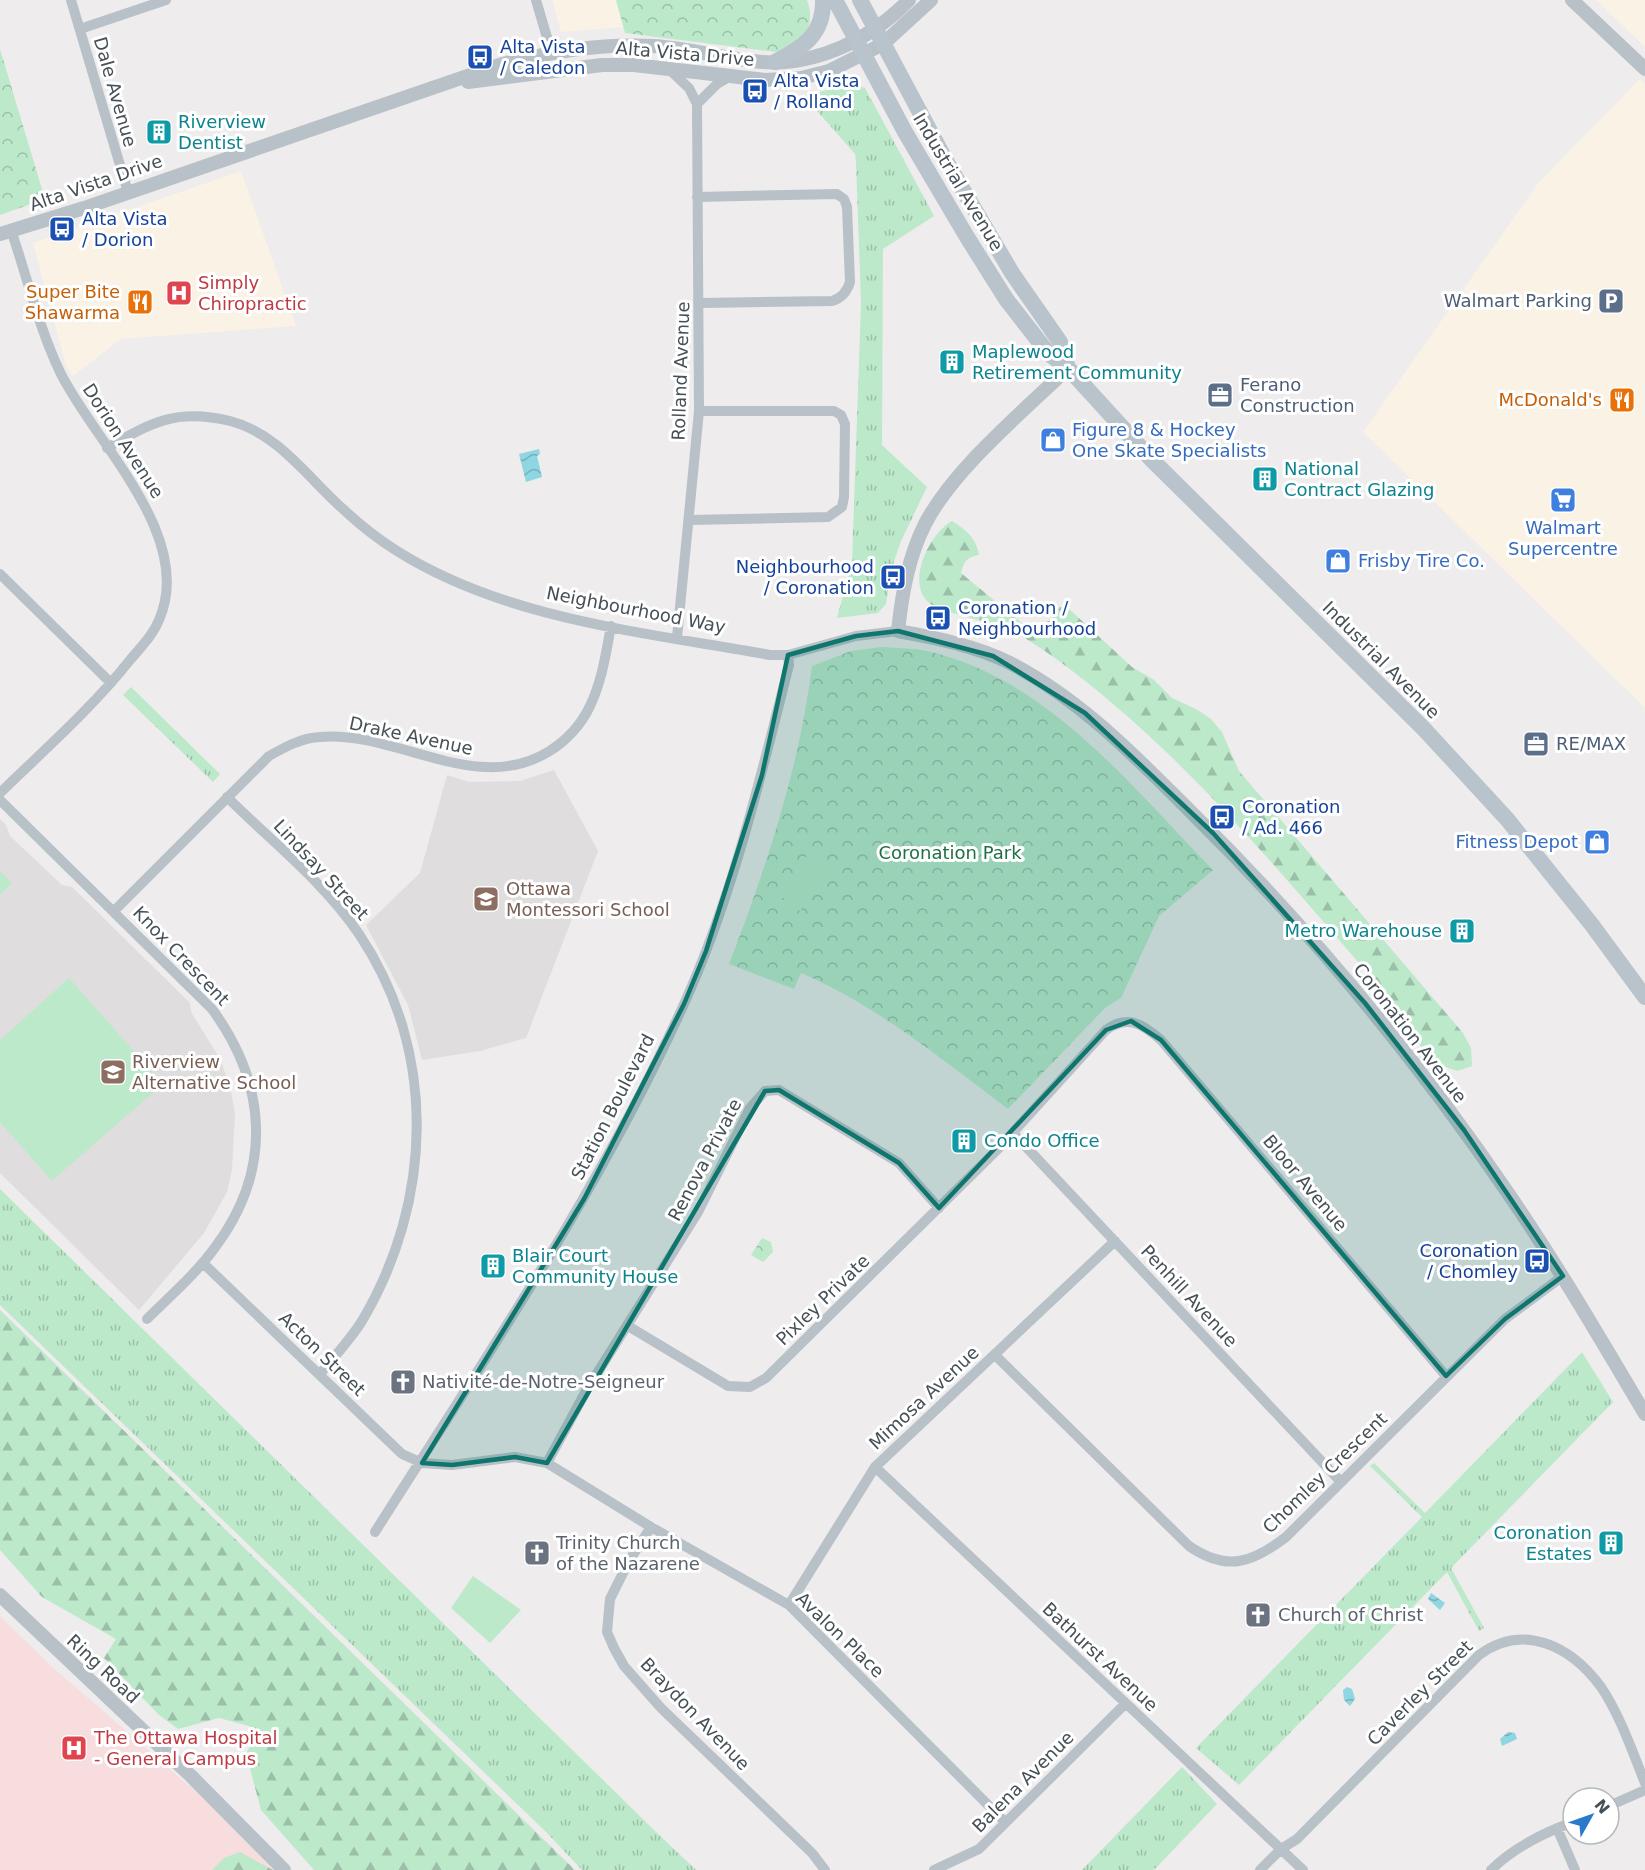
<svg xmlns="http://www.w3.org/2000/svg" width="1645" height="1870" viewBox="0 0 1645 1870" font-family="'DejaVu Sans',sans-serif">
	<defs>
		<pattern id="grass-tufts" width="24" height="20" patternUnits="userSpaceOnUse" patternTransform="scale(1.5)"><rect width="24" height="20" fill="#bde9cb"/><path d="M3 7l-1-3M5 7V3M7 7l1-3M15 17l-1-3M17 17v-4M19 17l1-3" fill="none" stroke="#9bbfa8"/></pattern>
		<pattern id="forest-firs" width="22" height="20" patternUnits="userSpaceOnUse" patternTransform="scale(1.5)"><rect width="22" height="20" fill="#bde9cb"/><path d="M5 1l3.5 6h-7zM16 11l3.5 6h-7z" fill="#9bbfa8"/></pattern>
		<pattern id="park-crowns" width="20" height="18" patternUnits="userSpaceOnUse" patternTransform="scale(1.5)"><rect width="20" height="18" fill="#bde9cb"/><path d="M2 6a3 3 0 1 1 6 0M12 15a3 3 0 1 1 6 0" fill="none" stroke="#9bbfa8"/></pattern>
		<pattern id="water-waves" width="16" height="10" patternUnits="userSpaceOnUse" patternTransform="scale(1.5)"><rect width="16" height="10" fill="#8ed6e2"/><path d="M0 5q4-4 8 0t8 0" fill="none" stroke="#76b0ba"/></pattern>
	</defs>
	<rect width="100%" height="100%" fill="#eeecec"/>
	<path fill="#f9f2e5" d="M 552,0 L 616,0 L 623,27 L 561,32 Z
		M 1596,0 L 1645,0 L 1645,47 Z
		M 1640,79 L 1645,84 L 1645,708 L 1363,432 L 1539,182 Z
		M 241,171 L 296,326 L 121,339 L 73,376 L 66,365 L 33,243 Z"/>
	<path fill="#dfdddd" d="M 554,770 L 598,851 L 526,1038 L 480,1051 L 422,1060 L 408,1005 L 366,925 L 420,873 L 447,775 L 469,782 L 520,781 Z
		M 0,819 L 6,825 L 10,836 L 62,885 L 72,887 L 190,1003 L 191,1012 L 220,1059 L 230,1086 L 235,1114 L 232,1169 L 227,1192 L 204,1233 L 139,1310 L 0,1173 Z"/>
	<path fill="#f7dddd" d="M 0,1616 L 50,1665 L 203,1798 L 273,1870 L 0,1870 Z"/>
	<path fill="url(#grass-tufts)" d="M 853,83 L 865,88 L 934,216 L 883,249 L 882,445 L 927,487 L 901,541 L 892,567 L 886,604 L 878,613 L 837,618 L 852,562 L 861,303 L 856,162 L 855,154 L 804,96 Z
		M 131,687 L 220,774 L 213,782 L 123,695 Z
		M 0,1189 L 653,1829 L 696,1870 L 582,1870 L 547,1833 L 0,1305 Z
		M 1582,1352 L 1613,1402 L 1451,1568 L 1484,1628 L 1479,1631 L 1447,1572 L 1239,1785 L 1196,1748 L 1422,1517 L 1370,1466 L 1374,1463 L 1425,1513 Z
		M 1182,1767 L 1217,1804 L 1154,1870 L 1082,1870 Z"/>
	<path fill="url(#forest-firs)" d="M 952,521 C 966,530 976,537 979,555 C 967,557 964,561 961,573 L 1029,629 L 1051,620 L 1059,607 L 1068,608 L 1132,667 L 1154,680 L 1172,698 L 1196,709 L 1211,719 L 1222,732 L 1239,771 L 1463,1033 L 1471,1048 L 1472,1066 L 1457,1071 C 1449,1068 1438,1065 1432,1059 C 1410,1036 1395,1004 1373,979 C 1290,884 1209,785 1112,703 C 1085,680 1036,641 1005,628 C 987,620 940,613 928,602 C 906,581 930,533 952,521 Z
		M 0,1310 L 575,1870 L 314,1870 L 261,1810 L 246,1753 L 251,1745 L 249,1726 L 219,1718 L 178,1729 L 159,1715 L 104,1658 L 116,1639 L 42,1597 L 0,1550 Z
		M 240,1852 L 273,1870 L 212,1870 L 224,1858 Z"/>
	<path fill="url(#park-crowns)" d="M 616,0 L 807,0 C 817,28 802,45 776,52 L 625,33 Z
		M 0,49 L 45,199 L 0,215 Z
		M 881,647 C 896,648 912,648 927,651 C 1047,678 1131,786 1213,870 L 1159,916 L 1121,998 L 1106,1007 L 1008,1109 C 941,1059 878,1006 801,973 L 794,989 L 729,964 C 766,868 799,769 812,666 L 851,651 Z
		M 0,871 L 12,883 L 0,895 Z
		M 762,1238 L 771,1242 L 773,1252 L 763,1262 L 751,1255 Z"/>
	<path fill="#bde9cb" d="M 809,853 L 831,871 L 800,911 L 778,894 Z
		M 69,978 L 163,1084 L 52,1181 L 0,1122 L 0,1040 Z
		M 473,1576 L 521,1610 L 490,1643 L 451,1608 Z"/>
	<path fill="url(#water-waves)" d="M 539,449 L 540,454 L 537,456 L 542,477 L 526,482 L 519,454 Z
		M 1431,1593 L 1445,1603 L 1440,1610 L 1428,1599 Z
		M 1347,1687 L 1352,1689 L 1355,1699 L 1350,1706 L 1344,1700 L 1343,1690 Z
		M 1508,1732 L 1515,1733 L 1517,1739 L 1502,1746 L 1500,1739 Z"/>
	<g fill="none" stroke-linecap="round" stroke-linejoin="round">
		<path stroke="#b8c1c7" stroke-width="10" d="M 71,0 L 128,192
			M 536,0 L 551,51
			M 80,29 L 166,0
			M 669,69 L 689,88 L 697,104 L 699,411 L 677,638
			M 697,104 L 717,84 L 731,76
			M 697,197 L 837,194 L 844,199 L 847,207 L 850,282 C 847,292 842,298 832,301 L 700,303
			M 107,448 C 152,422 177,408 230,421 C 278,433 308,478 343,509 C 359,524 378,539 397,551 C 507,620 644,632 770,655 L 788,655 L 856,636 L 898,631
			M 689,520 L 828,517 L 842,507 L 844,497 L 845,424 L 841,415 L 834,411 L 699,411
			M 0,574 L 111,683
			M 0,793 C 44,750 92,708 130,660 C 141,647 153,635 159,620 C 196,536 94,442 60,372 C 39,328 27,277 11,230
			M 227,797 C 271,841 324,882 359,934 C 438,1052 433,1201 362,1321 C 350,1340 334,1357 320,1374
			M 0,800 L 212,1009 C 267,1084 273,1169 216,1246 C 197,1273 170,1296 147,1319
			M 114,911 L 269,756 C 285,747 301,738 320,737 C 396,730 475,796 548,752 C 566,741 581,725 590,706 C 602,681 606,653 611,626
			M 1013,1133 L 1341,1482
			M 203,1263 L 402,1454 L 422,1463 L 452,1465 L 515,1457 L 547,1463 L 651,1527 L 789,1605 L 1005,1822
			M 628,1326 L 728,1386 L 750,1387 L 766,1378 L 998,1149 L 1106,1030 C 1127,1014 1143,1024 1161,1040 L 1446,1376
			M 995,1355 L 1189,1546 C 1227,1572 1252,1563 1286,1537 L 1505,1319 L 1563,1276
			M 547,1463 L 586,1391 L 698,1212 L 750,1108 L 765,1091 L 779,1090 L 899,1163 L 939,1208
			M 875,1467 L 1303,1870
			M 651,1527 L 629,1561 L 610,1599 L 607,1632 L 614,1648 L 624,1666 L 661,1708 L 812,1853 L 825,1870
			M 375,1532 C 484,1360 600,1190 684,1004 C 733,896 760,779 789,665 L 788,655
			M 789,1605 L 875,1467 L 1115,1241
			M 1609,1806 L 1645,1790
			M 1557,1828 L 1575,1870
			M 934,1870 L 979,1849 L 1125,1704
			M 1260,1870 L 1281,1849 L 1297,1839 L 1479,1655 C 1523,1622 1571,1646 1601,1687 C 1619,1713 1633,1753 1645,1783
			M 1491,1870 C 1514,1847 1543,1833 1573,1822"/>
		<path stroke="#b8c1c7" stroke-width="14" d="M 1572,0 L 1645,69
			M 468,82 L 602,65 L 634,65 L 765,80 L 801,78 L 829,71 L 883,44 L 931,0
			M 0,234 L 84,208 L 499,65 C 550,52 600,43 653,46 C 689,48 725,59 762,62 C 817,66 871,39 909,0
			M 1068,368 C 1023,412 954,468 925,524 C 908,558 902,594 898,631 C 936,638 976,646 1010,663 C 1080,699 1135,756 1190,811 C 1309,928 1416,1058 1510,1196 C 1558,1266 1601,1340 1645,1414
			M 0,1595 L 191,1776 L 284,1870"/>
		<path stroke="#b9c3cc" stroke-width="16" d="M 835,0 L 905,132 L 967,237 L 1006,299 L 1048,353 L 1068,368 L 1152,460 L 1424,729 L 1507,819 L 1592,925 L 1645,997
			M 860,0 L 946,161 L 1012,273 L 1060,342 L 1068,368
			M 775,62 C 803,48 824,34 823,0"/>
	</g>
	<path fill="#0f766e" fill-opacity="0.2" stroke="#0f766e" stroke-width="4.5" stroke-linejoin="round" d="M 898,631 L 993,656 L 1085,713 L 1213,833 L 1365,1003 L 1464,1130 L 1563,1276 L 1505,1319 L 1446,1376 L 1161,1040 L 1131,1021 L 1106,1030 L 939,1208 L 899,1163 L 779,1090 L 765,1091 L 547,1463 L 515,1457 L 452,1465 L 422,1463 L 584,1199 L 684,1004 L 706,951 L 762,775 L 788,655 L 856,636 Z"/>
	<defs>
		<symbol id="bus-square" viewBox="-11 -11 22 22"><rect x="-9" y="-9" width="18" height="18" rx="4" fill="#1a4fb4" stroke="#fff"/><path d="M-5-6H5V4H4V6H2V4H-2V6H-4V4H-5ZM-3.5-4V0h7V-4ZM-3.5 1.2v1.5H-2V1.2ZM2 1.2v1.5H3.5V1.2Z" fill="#fff"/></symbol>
		<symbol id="building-square" viewBox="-11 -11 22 22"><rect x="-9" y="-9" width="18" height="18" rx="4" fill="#0f9aa8" stroke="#fff"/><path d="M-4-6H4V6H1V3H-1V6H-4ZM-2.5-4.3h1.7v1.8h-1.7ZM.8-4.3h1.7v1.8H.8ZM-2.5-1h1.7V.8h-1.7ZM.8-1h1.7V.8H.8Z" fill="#fff"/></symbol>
		<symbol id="hospital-square" viewBox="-11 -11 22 22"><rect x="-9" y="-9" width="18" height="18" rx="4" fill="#e0444e" stroke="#fff"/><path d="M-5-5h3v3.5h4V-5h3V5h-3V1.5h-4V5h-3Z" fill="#fff"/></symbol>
		<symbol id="parking-square" viewBox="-11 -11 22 22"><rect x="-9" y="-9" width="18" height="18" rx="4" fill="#5c6f8a" stroke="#fff"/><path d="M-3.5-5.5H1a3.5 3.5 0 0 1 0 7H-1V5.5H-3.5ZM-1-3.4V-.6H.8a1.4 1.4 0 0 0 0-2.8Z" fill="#fff"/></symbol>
		<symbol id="restaurant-square" viewBox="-11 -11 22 22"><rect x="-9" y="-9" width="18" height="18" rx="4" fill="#e8710a" stroke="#fff"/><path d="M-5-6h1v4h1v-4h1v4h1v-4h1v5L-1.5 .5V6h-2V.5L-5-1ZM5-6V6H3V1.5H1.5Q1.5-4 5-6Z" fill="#fff"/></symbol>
		<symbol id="office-square" viewBox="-11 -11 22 22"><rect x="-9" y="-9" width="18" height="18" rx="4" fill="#5c6f8a" stroke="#fff"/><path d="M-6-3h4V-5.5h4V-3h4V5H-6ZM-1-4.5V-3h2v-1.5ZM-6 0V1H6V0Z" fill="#fff"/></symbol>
		<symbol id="shop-square" viewBox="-11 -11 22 22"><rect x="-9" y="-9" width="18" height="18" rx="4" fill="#3f7fe0" stroke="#fff"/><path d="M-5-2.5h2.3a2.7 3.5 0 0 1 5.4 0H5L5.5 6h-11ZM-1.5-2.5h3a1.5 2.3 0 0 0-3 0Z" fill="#fff"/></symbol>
		<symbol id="supermarket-square" viewBox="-11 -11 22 22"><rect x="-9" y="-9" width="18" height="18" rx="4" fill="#3f7fe0" stroke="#fff"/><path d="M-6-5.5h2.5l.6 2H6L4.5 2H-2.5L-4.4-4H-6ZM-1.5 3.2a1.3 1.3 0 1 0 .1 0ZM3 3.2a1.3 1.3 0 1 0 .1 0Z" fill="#fff"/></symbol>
		<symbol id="school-square" viewBox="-11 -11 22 22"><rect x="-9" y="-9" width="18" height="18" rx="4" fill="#8d6e63" stroke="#fff"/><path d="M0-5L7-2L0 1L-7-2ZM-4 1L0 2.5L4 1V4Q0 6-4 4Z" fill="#fff"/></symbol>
		<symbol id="church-square" viewBox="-11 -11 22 22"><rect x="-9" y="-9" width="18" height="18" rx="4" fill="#6b7280" stroke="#fff"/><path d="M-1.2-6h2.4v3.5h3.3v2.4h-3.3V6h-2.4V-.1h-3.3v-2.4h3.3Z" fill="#fff"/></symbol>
	</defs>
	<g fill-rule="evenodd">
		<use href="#bus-square" x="465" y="42" width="30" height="30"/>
		<use href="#bus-square" x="740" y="76" width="30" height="30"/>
		<use href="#building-square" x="144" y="117" width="30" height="30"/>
		<use href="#bus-square" x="47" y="214" width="30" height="30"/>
		<use href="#hospital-square" x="164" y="278" width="30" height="30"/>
		<use href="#parking-square" x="1596" y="286" width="30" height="30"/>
		<use href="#restaurant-square" x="125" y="287" width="30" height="30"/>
		<use href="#building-square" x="937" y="347" width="30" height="30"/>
		<use href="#office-square" x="1205" y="380" width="30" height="30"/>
		<use href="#restaurant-square" x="1607" y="385" width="30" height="30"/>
		<use href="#shop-square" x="1038" y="425" width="30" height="30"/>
		<use href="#building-square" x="1250" y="464" width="30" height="30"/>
		<use href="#supermarket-square" x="1548" y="485" width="30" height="30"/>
		<use href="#shop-square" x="1323" y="546" width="30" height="30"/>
		<use href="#bus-square" x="878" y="562" width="30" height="30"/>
		<use href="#bus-square" x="923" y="603" width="30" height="30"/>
		<use href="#office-square" x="1521" y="729" width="30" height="30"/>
		<use href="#bus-square" x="1207" y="802" width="30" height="30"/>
		<use href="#shop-square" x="1582" y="827" width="30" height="30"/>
		<use href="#school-square" x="471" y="884" width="30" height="30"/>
		<use href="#building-square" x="1447" y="916" width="30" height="30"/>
		<use href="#school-square" x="98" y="1057" width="30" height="30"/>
		<use href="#building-square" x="949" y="1126" width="30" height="30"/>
		<use href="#bus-square" x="1522" y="1246" width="30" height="30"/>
		<use href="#building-square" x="478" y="1251" width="30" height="30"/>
		<use href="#church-square" x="388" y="1367" width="30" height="30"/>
		<use href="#building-square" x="1596" y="1528" width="30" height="30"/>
		<use href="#church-square" x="522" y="1538" width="30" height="30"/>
		<use href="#church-square" x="1243" y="1600" width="30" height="30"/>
		<use href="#hospital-square" x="59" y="1733" width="30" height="30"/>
	</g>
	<g text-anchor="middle" stroke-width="6" stroke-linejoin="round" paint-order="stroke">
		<g font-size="18" fill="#164399" stroke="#fff" text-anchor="start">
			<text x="500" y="53">Alta Vista<tspan x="500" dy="21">/ Caledon</tspan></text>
			<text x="774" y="87">Alta Vista<tspan x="774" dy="21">/ Rolland</tspan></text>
			<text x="82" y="225">Alta Vista<tspan x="82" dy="21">/ Dorion</tspan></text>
			<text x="874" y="573" text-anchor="end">Neighbourhood<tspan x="874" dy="21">/ Coronation</tspan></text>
			<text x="958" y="614">Coronation /<tspan x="958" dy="21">Neighbourhood</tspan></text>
			<text x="1242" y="813">Coronation<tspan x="1242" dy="21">/ Ad. 466</tspan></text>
			<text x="1518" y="1257" text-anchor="end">Coronation<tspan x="1518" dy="21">/ Chomley</tspan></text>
		</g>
		<g font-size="18" fill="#465057" stroke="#fff">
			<text transform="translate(685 54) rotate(5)" y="6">Alta Vista Drive</text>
			<text transform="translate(115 92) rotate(74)" y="6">Dale Avenue</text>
			<text transform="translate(958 182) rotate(59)" y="6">Industrial Avenue</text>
			<text transform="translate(96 183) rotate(-19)" y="6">Alta Vista Drive</text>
			<text transform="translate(681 371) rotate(-88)" y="6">Rolland Avenue</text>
			<text transform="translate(123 441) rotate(57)" y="6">Dorion Avenue</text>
			<text transform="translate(636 610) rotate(11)" y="6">Neighbourhood Way</text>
			<text transform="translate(1381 660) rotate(45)" y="6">Industrial Avenue</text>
			<text transform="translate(411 736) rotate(12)" y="6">Drake Avenue</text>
			<text transform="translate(321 870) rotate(47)" y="6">Lindsay Street</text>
			<text transform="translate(181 956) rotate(46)" y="6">Knox Crescent</text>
			<text transform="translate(1410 1033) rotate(52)" y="6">Coronation Avenue</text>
			<text transform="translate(613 1107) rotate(-63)" y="6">Station Boulevard</text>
			<text transform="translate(705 1160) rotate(-62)" y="6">Renova Private</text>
			<text transform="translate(1305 1183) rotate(50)" y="6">Bloor Avenue</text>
			<text transform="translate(1189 1296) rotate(47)" y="6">Penhill Avenue</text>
			<text transform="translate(823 1300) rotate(-44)" y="6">Pixley Private</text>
			<text transform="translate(322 1354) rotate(44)" y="6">Acton Street</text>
			<text transform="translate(924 1398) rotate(-43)" y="6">Mimosa Avenue</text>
			<text transform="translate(1325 1473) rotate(-44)" y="6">Chomley Crescent</text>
			<text transform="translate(840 1635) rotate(44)" y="6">Avalon Place</text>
			<text transform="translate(1100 1657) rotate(43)" y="6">Bathurst Avenue</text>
			<text transform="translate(103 1669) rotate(43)" y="6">Ring Road</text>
			<text transform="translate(1420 1693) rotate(-45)" y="6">Caverley Street</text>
			<text transform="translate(695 1714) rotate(46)" y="6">Braydon Avenue</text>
			<text transform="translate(1023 1782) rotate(-45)" y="6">Balena Avenue</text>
		</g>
		<g font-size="18" fill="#0d838f" stroke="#fff" text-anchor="start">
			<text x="178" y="128">Riverview<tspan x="178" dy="21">Dentist</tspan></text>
			<text x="972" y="358">Maplewood<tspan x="972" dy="21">Retirement Community</tspan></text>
			<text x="1284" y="475">National<tspan x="1284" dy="21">Contract Glazing</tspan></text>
			<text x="1442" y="937" text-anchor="end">Metro Warehouse</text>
			<text x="984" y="1147">Condo Office</text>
			<text x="512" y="1262">Blair Court<tspan x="512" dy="21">Community House</tspan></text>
			<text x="1592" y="1539" text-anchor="end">Coronation<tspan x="1592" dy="21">Estates</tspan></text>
		</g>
		<g font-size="18" fill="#be3a42" stroke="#fff" text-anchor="start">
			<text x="198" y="289">Simply<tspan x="198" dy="21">Chiropractic</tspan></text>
			<text x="94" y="1744">The Ottawa Hospital<tspan x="94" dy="21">- General Campus</tspan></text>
		</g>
		<g font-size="18" fill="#c56008" stroke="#fff" text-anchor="end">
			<text x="120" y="298">Super Bite<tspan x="120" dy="21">Shawarma</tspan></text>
			<text x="1602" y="406">McDonald's</text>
		</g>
		<g font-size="18" fill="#4e5e75" stroke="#fff" text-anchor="start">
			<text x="1592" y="307" text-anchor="end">Walmart Parking</text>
			<text x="1240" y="391">Ferano<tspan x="1240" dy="21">Construction</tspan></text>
			<text x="1556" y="750">RE/MAX</text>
		</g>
		<g font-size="18" fill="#366cbe" stroke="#fff" text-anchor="start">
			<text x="1072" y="436">Figure 8 &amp; Hockey<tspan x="1072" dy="21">One Skate Specialists</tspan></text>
			<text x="1563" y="534" text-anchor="middle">Walmart<tspan x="1563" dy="21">Supercentre</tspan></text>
			<text x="1358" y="567">Frisby Tire Co.</text>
			<text x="1578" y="848" text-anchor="end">Fitness Depot</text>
		</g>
		<g font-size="18" fill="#1f7042" stroke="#fff">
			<text x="950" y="859">Coronation Park</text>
		</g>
		<g font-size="18" fill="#785e54" stroke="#fff" text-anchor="start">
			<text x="506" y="895">Ottawa<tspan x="506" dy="21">Montessori School</tspan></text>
			<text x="132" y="1068">Riverview<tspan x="132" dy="21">Alternative School</tspan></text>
		</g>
		<g font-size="18" fill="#5b616d" stroke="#fff" text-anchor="start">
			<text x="422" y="1388">Nativité-de-Notre-Seigneur</text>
			<text x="556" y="1549">Trinity Church<tspan x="556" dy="21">of the Nazarene</tspan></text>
			<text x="1278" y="1621">Church of Christ</text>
		</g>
	</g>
	<g transform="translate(1591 1816) rotate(50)"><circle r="28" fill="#ffffff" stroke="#b5b9bc" stroke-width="1.5"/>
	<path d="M0-4.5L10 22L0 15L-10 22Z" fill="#2a7acb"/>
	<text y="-9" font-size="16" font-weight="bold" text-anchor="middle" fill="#465057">N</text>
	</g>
</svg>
